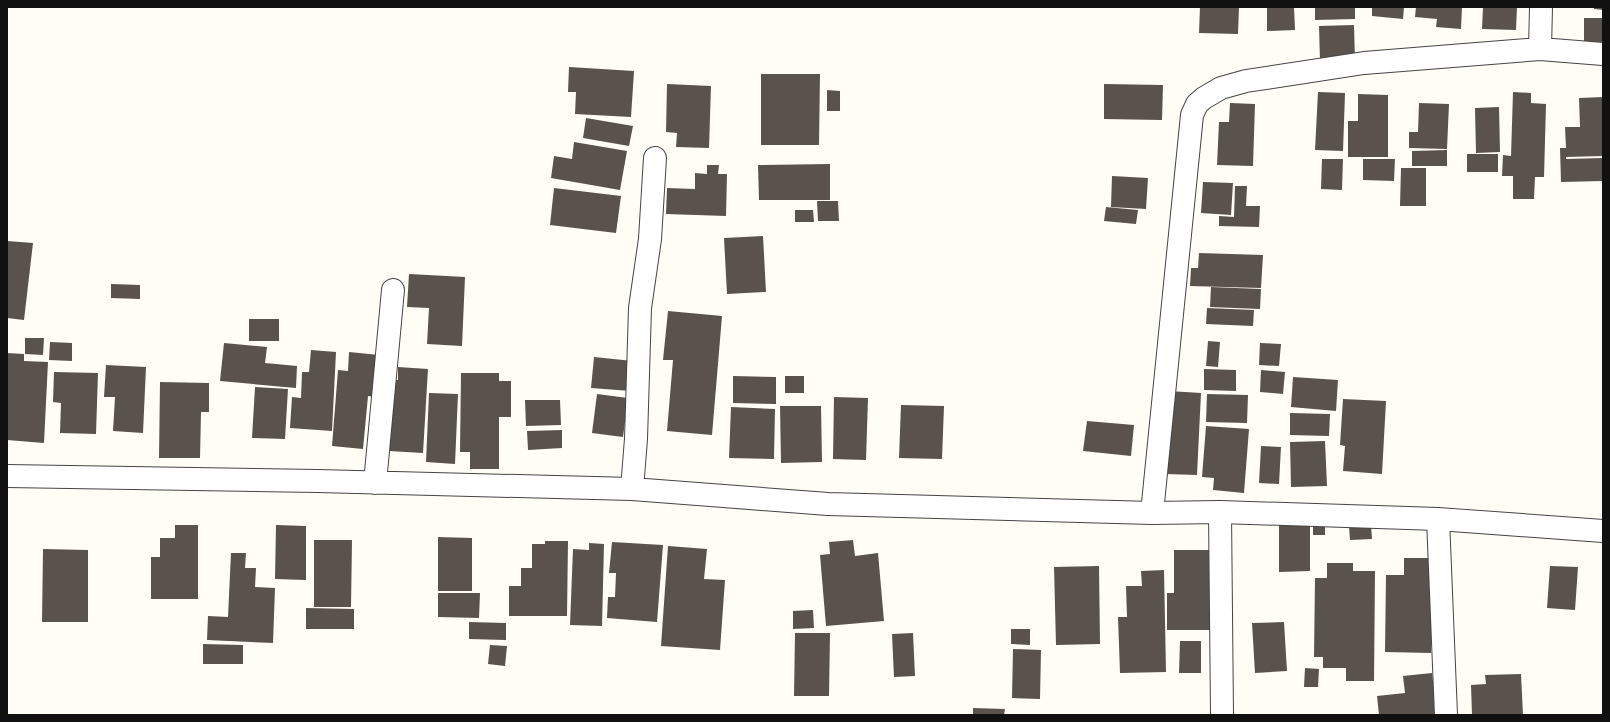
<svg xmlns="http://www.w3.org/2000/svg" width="1610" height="722" viewBox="0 0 1610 722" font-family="Bitter,serif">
	<rect width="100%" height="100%" fill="#fffdf5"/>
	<path fill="#5a524d" d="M 1200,7 L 1239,7 L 1238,34 L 1199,33 Z
		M 1267,7 L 1294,7 L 1295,30 L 1267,31 Z
		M 1315,7 L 1355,7 L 1355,19 L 1315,20 Z
		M 1372,7 L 1404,7 L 1403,19 L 1372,16 Z
		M 1416,7 L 1462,7 L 1461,29 L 1436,27 L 1437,19 L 1415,17 Z
		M 1483,7 L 1517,7 L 1516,30 L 1482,29 Z
		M 1594,7 L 1603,7 L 1603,10 L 1594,9 Z
		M 1584,18 L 1603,18 L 1603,42 L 1584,42 Z
		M 1354,25 L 1355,61 L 1320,61 L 1319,26 Z
		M 569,67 L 634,71 L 631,117 L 575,114 L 576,92 L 568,92 Z
		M 761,74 L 820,74 L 819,145 L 761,145 Z
		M 667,84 L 711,86 L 709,148 L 676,147 L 677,133 L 666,132 Z
		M 1104,84 L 1163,85 L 1162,120 L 1104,119 Z
		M 827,90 L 840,91 L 840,111 L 827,111 Z
		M 1318,92 L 1345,93 L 1343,151 L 1315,150 Z
		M 1513,92 L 1531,93 L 1531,103 L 1546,104 L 1544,177 L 1535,177 L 1534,199 L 1513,199 L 1513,176 L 1502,176 L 1503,155 L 1511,156 Z
		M 1358,94 L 1388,95 L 1388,157 L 1348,157 L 1348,121 L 1358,121 Z
		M 1603,97 L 1603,156 L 1566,157 L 1566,159 L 1603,158 L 1603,181 L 1561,182 L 1560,148 L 1566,148 L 1565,127 L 1580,127 L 1579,98 Z
		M 1230,103 L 1255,104 L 1253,166 L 1217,165 L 1219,122 L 1229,122 Z
		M 1419,103 L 1449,104 L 1447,149 L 1409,148 L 1409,132 L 1418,132 Z
		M 1499,107 L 1500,152 L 1476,153 L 1475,108 Z
		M 586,118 L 633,126 L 629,146 L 583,138 Z
		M 574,142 L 627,151 L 620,190 L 551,178 L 554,156 L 572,159 Z
		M 1447,150 L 1447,166 L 1412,166 L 1412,151 Z
		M 1467,154 L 1498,154 L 1498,172 L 1467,172 Z
		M 1322,159 L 1343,159 L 1342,190 L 1321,189 Z
		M 1363,159 L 1395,159 L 1394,181 L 1363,180 Z
		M 830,164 L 830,200 L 759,200 L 758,165 Z
		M 707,165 L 719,165 L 718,174 L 727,174 L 726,216 L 666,214 L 667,188 L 695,189 L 695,173 L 707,174 Z
		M 1401,168 L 1426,168 L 1426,206 L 1400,206 Z
		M 1112,176 L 1148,178 L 1146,209 L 1111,207 Z
		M 1203,182 L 1233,183 L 1231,215 L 1201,213 Z
		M 1235,186 L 1247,186 L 1246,206 L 1260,206 L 1259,227 L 1219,226 L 1219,216 L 1234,217 Z
		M 554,188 L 621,196 L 616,233 L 550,225 Z
		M 817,201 L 838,201 L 839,221 L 818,221 Z
		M 1106,207 L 1138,210 L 1136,224 L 1104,221 Z
		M 795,210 L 813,210 L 814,222 L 795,222 Z
		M 763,236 L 766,292 L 727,294 L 724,238 Z
		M 7,241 L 33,243 L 24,320 L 7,318 Z
		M 1199,253 L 1263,255 L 1261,288 L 1190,286 L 1191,268 L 1198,268 Z
		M 409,274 L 465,277 L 462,346 L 427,344 L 429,308 L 407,307 Z
		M 111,284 L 140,285 L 140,299 L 111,298 Z
		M 1211,287 L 1261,289 L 1260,309 L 1210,307 Z
		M 1207,308 L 1254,310 L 1253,326 L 1206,324 Z
		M 668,311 L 722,316 L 712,435 L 667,431 L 673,360 L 663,360 Z
		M 249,319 L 279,319 L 279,341 L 249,341 Z
		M 25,338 L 44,338 L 43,355 L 25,354 Z
		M 1208,341 L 1220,342 L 1218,367 L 1206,366 Z
		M 50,342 L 72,343 L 72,361 L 49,360 Z
		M 224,343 L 267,347 L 265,363 L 297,366 L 296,388 L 220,381 Z
		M 1260,343 L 1281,344 L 1279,366 L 1259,365 Z
		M 311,350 L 336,352 L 332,431 L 290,428 L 292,397 L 301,398 L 302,372 L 309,372 Z
		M 349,352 L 379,355 L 375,397 L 368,396 L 363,449 L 332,446 L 338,370 L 348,371 Z
		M 7,353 L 24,354 L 24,361 L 48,362 L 44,443 L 7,440 L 8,398 L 7,398 Z
		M 594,357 L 633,361 L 631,391 L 591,388 Z
		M 106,365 L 146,367 L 143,433 L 113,431 L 115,397 L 104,397 Z
		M 398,367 L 428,369 L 423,453 L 389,451 L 393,380 L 398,380 Z
		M 1204,369 L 1236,370 L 1236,391 L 1204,390 Z
		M 1261,370 L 1285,372 L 1283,394 L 1260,392 Z
		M 54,372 L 98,373 L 96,434 L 60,433 L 61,403 L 53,402 Z
		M 461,373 L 499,373 L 499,381 L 511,381 L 511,417 L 499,417 L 499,469 L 470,469 L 470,452 L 460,452 Z
		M 733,376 L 776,377 L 776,404 L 733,403 Z
		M 785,376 L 804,376 L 804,393 L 785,393 Z
		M 1293,377 L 1338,380 L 1336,411 L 1291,407 Z
		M 160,382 L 209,383 L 209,412 L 201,412 L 200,458 L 159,458 Z
		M 255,387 L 288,389 L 285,439 L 252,438 Z
		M 1169,391 L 1201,393 L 1197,475 L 1165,474 Z
		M 429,393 L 458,394 L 455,464 L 426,462 Z
		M 597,394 L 628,398 L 623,437 L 592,433 Z
		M 1207,394 L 1248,395 L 1247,423 L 1206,422 Z
		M 834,397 L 868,398 L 866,460 L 833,459 Z
		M 1343,399 L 1386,401 L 1382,474 L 1343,471 L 1345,446 L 1340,445 Z
		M 525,400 L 560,400 L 561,425 L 526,426 Z
		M 901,405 L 944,406 L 942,459 L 899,458 Z
		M 780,406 L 821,406 L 822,462 L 781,463 Z
		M 731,407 L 775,409 L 774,459 L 729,458 Z
		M 1290,413 L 1330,414 L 1329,436 L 1290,435 Z
		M 1087,421 L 1134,425 L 1131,456 L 1083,451 Z
		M 1206,426 L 1249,429 L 1244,493 L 1213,490 L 1214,478 L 1202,477 Z
		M 562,430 L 562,448 L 528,450 L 527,431 Z
		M 1325,441 L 1327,486 L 1291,487 L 1290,442 Z
		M 1261,446 L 1281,447 L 1279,484 L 1259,483 Z
		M 1313,523 L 1325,523 L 1325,535 L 1313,535 Z
		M 1279,524 L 1310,524 L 1310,571 L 1279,572 Z
		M 175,525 L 198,525 L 198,599 L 151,599 L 151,557 L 160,557 L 160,538 L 175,538 Z
		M 276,525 L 306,526 L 306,580 L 275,579 Z
		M 1371,525 L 1372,539 L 1350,540 L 1349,526 Z
		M 438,537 L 472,538 L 472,591 L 438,591 Z
		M 314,540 L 352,540 L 351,607 L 314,607 Z
		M 853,540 L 855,556 L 878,553 L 884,621 L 826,626 L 820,555 L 830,554 L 829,542 Z
		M 545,541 L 568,541 L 567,616 L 509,616 L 509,586 L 521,586 L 521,568 L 532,568 L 532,544 L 545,544 Z
		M 612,542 L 663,545 L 657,622 L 607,618 L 608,597 L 615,597 L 616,573 L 609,573 Z
		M 589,543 L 604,544 L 602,626 L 570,625 L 573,549 L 589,550 Z
		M 668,546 L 707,549 L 704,579 L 725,580 L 720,650 L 661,646 Z
		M 43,549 L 88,550 L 88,622 L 42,622 Z
		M 1174,550 L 1212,550 L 1212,630 L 1167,630 L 1167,593 L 1174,593 Z
		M 231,553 L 246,553 L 245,568 L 256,568 L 255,587 L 275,588 L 273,643 L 207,640 L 208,616 L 228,617 Z
		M 1404,558 L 1432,558 L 1431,653 L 1385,652 L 1386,575 L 1404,575 Z
		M 1327,563 L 1353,563 L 1353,571 L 1375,571 L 1374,681 L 1346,681 L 1346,668 L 1323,668 L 1323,657 L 1314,657 L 1315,578 L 1327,578 Z
		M 1099,566 L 1100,644 L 1056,645 L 1054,567 Z
		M 1550,566 L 1578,567 L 1575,610 L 1547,608 Z
		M 1164,570 L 1166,672 L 1120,673 L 1118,617 L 1127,617 L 1126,586 L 1142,586 L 1141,571 Z
		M 438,593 L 480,593 L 479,618 L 438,617 Z
		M 306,608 L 354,609 L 354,629 L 306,629 Z
		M 813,610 L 814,628 L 793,629 L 793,611 Z
		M 469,622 L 506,623 L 506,640 L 469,639 Z
		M 1284,622 L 1287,671 L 1255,673 L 1252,623 Z
		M 1011,629 L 1030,629 L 1030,645 L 1011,644 Z
		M 795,633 L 830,633 L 829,696 L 794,696 Z
		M 913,633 L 915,676 L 894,677 L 892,634 Z
		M 1180,641 L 1201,641 L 1201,673 L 1179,673 Z
		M 203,644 L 243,645 L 243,664 L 203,664 Z
		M 490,645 L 507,646 L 505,666 L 488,664 Z
		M 1013,649 L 1041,650 L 1040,699 L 1012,698 Z
		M 1305,668 L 1319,669 L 1318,687 L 1304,687 Z
		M 1432,673 L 1437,715 L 1379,715 L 1377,696 L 1405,693 L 1403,676 Z
		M 1521,674 L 1523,715 L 1472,715 L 1471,685 L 1486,684 L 1485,675 Z
		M 973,708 L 1005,709 L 1004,715 L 973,715 Z"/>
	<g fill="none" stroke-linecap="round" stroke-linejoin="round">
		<defs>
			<path id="minor" d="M 1540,49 L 1541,7
				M 7,476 L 318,481 L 632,489 L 828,504 L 1152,513 L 1220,512 L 1438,519 L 1603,531
				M 375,483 L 393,290
				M 632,489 L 636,439 L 640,308 L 650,239 L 655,158
				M 1220,512 L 1222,715
				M 1152,513 L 1192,115 L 1197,104 L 1204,98 L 1221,88 L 1246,81 L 1364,63 L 1540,49 L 1603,54
				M 1438,519 L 1446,715"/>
		</defs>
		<use href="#minor" stroke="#444" stroke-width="24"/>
		<use href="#minor" stroke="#fff" stroke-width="22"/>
	</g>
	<rect width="1610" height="722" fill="none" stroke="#111111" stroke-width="16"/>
</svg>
